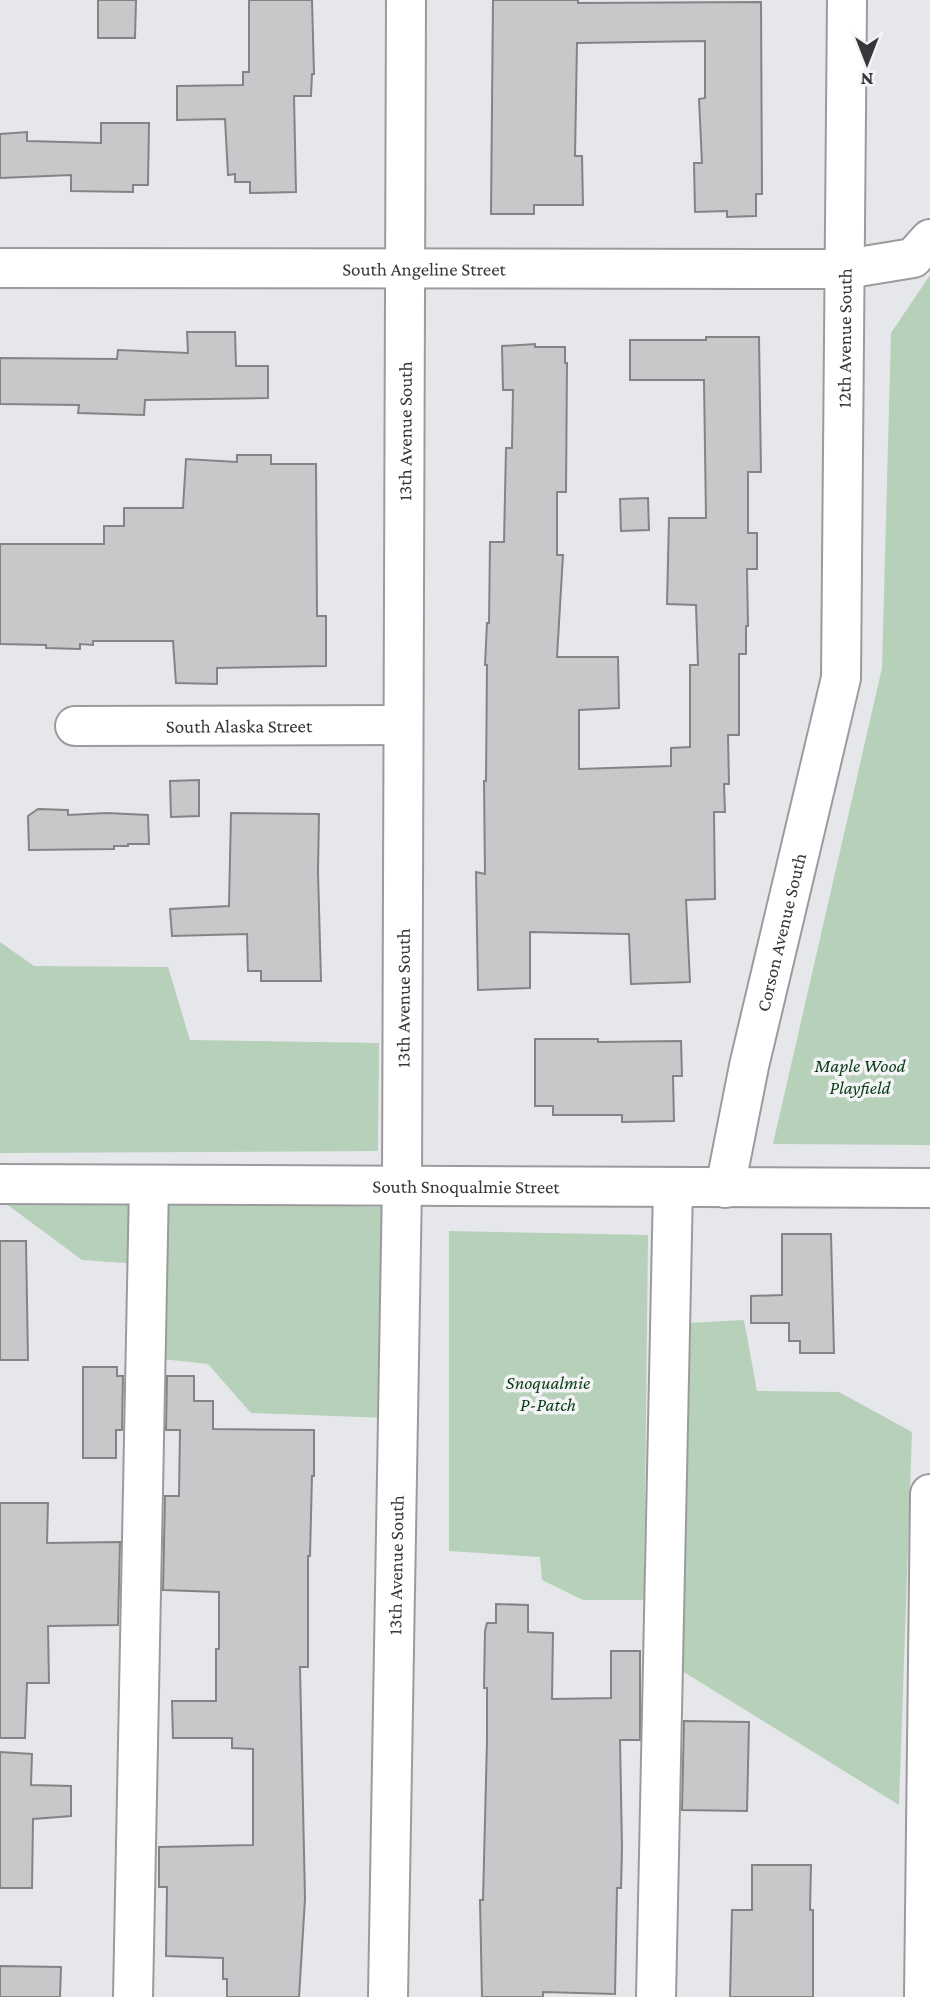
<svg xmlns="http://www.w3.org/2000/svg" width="930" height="1997" viewBox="0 0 930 1997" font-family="'Crimson Pro',serif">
	<rect width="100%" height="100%" fill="#e6e7ea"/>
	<path fill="#b6d0b9" d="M 930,275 L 930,1145 L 773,1144 L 882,668 L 891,333 Z
		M 0,942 L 34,966 L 168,967 L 190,1040 L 379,1043 L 378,1151 L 0,1153 Z
		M 162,1202 L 387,1207 L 388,1418 L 251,1413 L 208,1364 L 162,1359 Z
		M 5,1203 L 137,1205 L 139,1264 L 82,1260 Z
		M 449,1231 L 648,1235 L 644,1600 L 583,1600 L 542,1580 L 540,1557 L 449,1551 Z
		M 744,1320 L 757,1391 L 839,1392 L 912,1432 L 899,1805 L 674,1666 L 687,1323 Z"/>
	<path fill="#c9c7c9" stroke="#858385" stroke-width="2" d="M 98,0 L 136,0 L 135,38 L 98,38 Z
		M 249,0 L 312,0 L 314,74 L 312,74 L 311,96 L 294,96 L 296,192 L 250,193 L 250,182 L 235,182 L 235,174 L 228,175 L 225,119 L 177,120 L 177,86 L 243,85 L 243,72 L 249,72 Z
		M 493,0 L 578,0 L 578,3 L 761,2 L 762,194 L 756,194 L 756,216 L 727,217 L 727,211 L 695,212 L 694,163 L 702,163 L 699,99 L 705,98 L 705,41 L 577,43 L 575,156 L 582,156 L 583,205 L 534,205 L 534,214 L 491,214 Z
		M 101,123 L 149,123 L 148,185 L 133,185 L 133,192 L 71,191 L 71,175 L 0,178 L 0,134 L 27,132 L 27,141 L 101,143 Z
		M 187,332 L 235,332 L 236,366 L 268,366 L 268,398 L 145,400 L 144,415 L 78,413 L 79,405 L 0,404 L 0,358 L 117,359 L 118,350 L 188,353 Z
		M 706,337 L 759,337 L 761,472 L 748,472 L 748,533 L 757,533 L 757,569 L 747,569 L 748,626 L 746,626 L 746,654 L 739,654 L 739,735 L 728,735 L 729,784 L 724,784 L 725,812 L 714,812 L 715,899 L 686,900 L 690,982 L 631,984 L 629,934 L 530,932 L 530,988 L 478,990 L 476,872 L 485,874 L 484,781 L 486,781 L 487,665 L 485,665 L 487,623 L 489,623 L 490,542 L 504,542 L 506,448 L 512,448 L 513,390 L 503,390 L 502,346 L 535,344 L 535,347 L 565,347 L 565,363 L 567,363 L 566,492 L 557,492 L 557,555 L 563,555 L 557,657 L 618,657 L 619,708 L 579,710 L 579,769 L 671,766 L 671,748 L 690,747 L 690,665 L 698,665 L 696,605 L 667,604 L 669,518 L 706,518 L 704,380 L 630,380 L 630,340 L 706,340 Z
		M 237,455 L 271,455 L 271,464 L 316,464 L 317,616 L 326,616 L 326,666 L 217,668 L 217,684 L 176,683 L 173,641 L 93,641 L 93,645 L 80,644 L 80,649 L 46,648 L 46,645 L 0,644 L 0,544 L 104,544 L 104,526 L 124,526 L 124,508 L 183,508 L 186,459 L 237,462 Z
		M 648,498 L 649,530 L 621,531 L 620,499 Z
		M 199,780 L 199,816 L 171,817 L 170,781 Z
		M 38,809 L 68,810 L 68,815 L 107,813 L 148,815 L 149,844 L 128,844 L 128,846 L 114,846 L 114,849 L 29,850 L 28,816 Z
		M 231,813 L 319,814 L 318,872 L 321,981 L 261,981 L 261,971 L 248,971 L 247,934 L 172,936 L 170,909 L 229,906 Z
		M 535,1039 L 598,1039 L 598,1042 L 681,1041 L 682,1076 L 673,1076 L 674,1121 L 622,1122 L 622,1115 L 553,1115 L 553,1106 L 535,1106 Z
		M 782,1234 L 831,1234 L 834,1353 L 800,1353 L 800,1341 L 789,1341 L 789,1323 L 751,1323 L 751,1296 L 782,1295 Z
		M 0,1241 L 26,1241 L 28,1360 L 0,1360 Z
		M 83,1367 L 117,1367 L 117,1376 L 123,1376 L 122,1430 L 116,1430 L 116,1458 L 83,1458 Z
		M 167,1376 L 194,1376 L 194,1401 L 213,1401 L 213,1429 L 314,1430 L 314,1476 L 312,1476 L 310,1556 L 308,1556 L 308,1667 L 300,1667 L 305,1899 L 299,1997 L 227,1997 L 227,1979 L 223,1979 L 223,1958 L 166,1956 L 167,1887 L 159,1887 L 159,1847 L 253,1845 L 253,1749 L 232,1748 L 232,1738 L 173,1738 L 172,1701 L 216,1701 L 216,1649 L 219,1649 L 219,1592 L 163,1590 L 165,1496 L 179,1496 L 180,1430 L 166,1430 Z
		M 0,1503 L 48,1503 L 47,1543 L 120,1542 L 118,1625 L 48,1626 L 49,1683 L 27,1683 L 25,1738 L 0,1738 Z
		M 496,1604 L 528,1605 L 528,1632 L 553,1633 L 552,1699 L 611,1698 L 611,1651 L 640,1651 L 640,1740 L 620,1740 L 622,1848 L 621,1888 L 617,1888 L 615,1994 L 543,1992 L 543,1997 L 482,1997 L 480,1900 L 483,1900 L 487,1740 L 487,1688 L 484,1688 L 485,1631 L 487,1623 L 496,1623 Z
		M 684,1721 L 749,1722 L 747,1811 L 682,1810 Z
		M 0,1752 L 32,1754 L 31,1785 L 71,1786 L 71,1816 L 33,1819 L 32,1888 L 0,1888 Z
		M 752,1865 L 811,1865 L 810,1910 L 813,1910 L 813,1997 L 730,1997 L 732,1910 L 752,1910 Z
		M 0,1966 L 61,1967 L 60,1997 L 0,1997 Z"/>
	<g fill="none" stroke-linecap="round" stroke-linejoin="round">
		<defs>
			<g id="minor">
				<path id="s1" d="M 0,268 L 846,269 L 913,258 L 930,239"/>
				<path id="s2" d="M 75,726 L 403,725"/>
				<path id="s3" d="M 0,1184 L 930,1188"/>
				<path id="s4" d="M 725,1188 L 749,1066 L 841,678 L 847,0"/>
				<path d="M 133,1997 L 149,1185"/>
				<path id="s5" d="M 388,1997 L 402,1185 L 406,0"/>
				<path d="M 656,1997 L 673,1187"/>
				<path d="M 924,1997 L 930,1494"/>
			</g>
		</defs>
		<use href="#minor" stroke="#9b9b9e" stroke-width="42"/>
		<use href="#minor" stroke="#fff" stroke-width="38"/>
	</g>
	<g text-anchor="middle" stroke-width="7" stroke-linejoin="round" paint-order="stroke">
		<g font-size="19" fill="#363738" stroke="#f4f4f7">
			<text dy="7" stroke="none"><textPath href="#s1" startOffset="424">South Angeline Street</textPath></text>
			<text dy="7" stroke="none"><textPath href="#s4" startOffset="863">12th Avenue South</textPath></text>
			<text dy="7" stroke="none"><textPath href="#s5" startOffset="1566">13th Avenue South</textPath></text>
			<text dy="7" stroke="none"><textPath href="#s2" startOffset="164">South Alaska Street</textPath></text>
			<text dy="7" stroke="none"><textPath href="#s4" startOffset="262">Corson Avenue South</textPath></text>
			<text dy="7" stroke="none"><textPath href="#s5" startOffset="999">13th Avenue South</textPath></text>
			<text dy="7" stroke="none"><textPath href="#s3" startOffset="466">South Snoqualmie Street</textPath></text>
			<text dy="7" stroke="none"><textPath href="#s5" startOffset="432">13th Avenue South</textPath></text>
		</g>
		<g font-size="19" font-style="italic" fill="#093b17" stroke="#f4f4f7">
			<text x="860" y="1072">Maple Wood<tspan x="860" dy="22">Playfield</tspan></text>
			<text x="548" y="1389">Snoqualmie<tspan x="548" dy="22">P-Patch</tspan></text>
		</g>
	</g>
	<g transform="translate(867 63) rotate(180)" stroke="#f4f4f7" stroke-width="5" paint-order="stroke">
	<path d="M0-5L12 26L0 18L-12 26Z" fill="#363738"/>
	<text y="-10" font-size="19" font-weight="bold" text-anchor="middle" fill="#363738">N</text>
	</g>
</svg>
